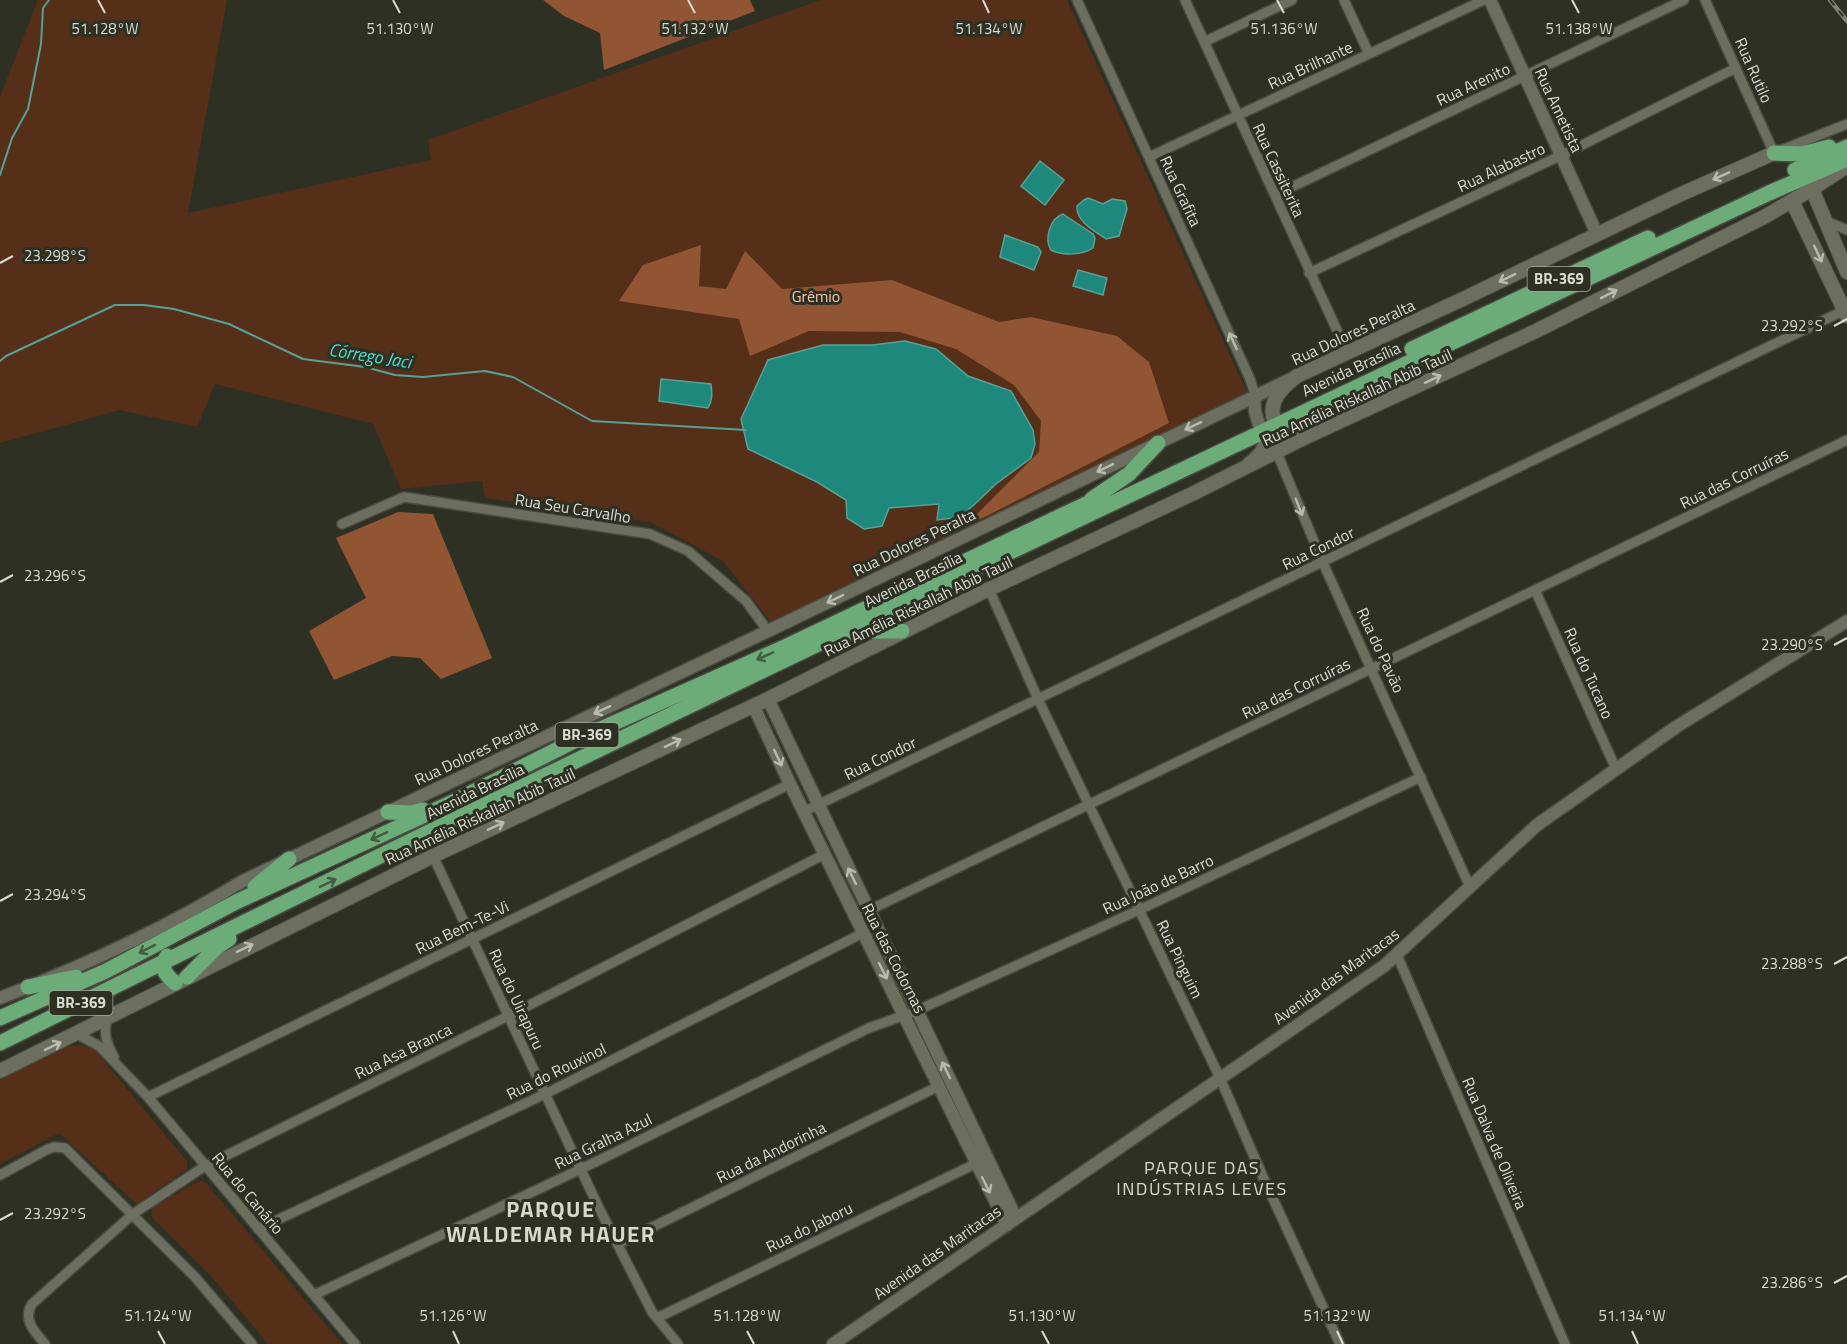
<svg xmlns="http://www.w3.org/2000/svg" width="1847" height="1344" viewBox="0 0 1847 1344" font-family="'Titillium Web',sans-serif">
	<rect width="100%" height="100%" fill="#2e3023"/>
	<path fill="#562f18" d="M 38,0 L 227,0 L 188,213 L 431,160 L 428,140 L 820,0 L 1067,0 L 1248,395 L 774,626 L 723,561 L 650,522 L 485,498 L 482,481 L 401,489 L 373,424 L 215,384 L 197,427 L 120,410 L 0,443 L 0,97 Z
		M 80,1045 L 93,1048 L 187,1161 L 187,1169 L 137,1204 L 59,1133 L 0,1164 L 0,1079 L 62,1047 Z
		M 203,1181 L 207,1184 L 342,1344 L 268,1344 L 213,1278 L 152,1218 L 151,1212 L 153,1207 L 197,1182 Z"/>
	<path fill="#915534" d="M 543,0 L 750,0 L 755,11 L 604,70 L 600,33 L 564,16 Z
		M 701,245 L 699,286 L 726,289 L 745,251 L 782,289 L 892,280 L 999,322 L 1031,317 L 1117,336 L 1149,362 L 1169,423 L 963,528 L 1039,452 L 1041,421 L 1014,385 L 956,349 L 900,332 L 809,331 L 750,356 L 739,319 L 619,301 L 643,265 Z
		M 398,512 L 433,514 L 492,658 L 441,679 L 420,658 L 392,656 L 334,680 L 309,631 L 366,598 L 336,538 Z"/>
	<path fill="#1f887d" stroke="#57a197" stroke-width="1.5" d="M 1040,161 L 1064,180 L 1045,205 L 1021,186 Z
		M 1088,198 L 1103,204 L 1112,199 L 1125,201 L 1127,209 L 1119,236 L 1106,239 C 1095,231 1076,222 1077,206 L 1084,200 Z
		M 1063,214 L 1093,234 L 1095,238 L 1093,248 C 1083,255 1062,256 1051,250 C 1044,239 1050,218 1063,214 Z
		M 1005,235 L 1038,247 L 1041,252 L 1034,270 L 1000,257 Z
		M 1078,270 L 1107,278 L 1103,295 L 1073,286 Z
		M 905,341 L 936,349 L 968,376 L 1011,391 L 1033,430 L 1035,444 L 1031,458 L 996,484 L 961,517 L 937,520 L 939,504 L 889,508 L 882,526 L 864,529 L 847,518 L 846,500 L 817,482 L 748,449 L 741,419 L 768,360 L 823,345 L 872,345 Z
		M 661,379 L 711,384 C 712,393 713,399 708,408 L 659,401 Z"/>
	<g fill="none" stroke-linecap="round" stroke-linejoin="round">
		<path stroke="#57a197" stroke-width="2" d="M 0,175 L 12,138 L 28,109 L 41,44 L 43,8 L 49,0
			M 0,361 L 6,356 L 115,305 L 144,305 L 174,309 L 229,324 L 303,359 L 365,367 L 395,375 L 423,377 L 485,371 L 513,377 L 592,421 L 746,430"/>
		<defs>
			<path id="minor" d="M 1077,0 L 1250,379 L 1255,395
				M 1185,0 L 1347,352
				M 1344,0 L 1369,54
				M 1705,0 L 1774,153 L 1847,124
				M 1204,42 L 1292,0
				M 1149,157 L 1484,0
				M 1275,195 L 1684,0
				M 1826,221 L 1847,230
				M 1309,273 L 1562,155 L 1736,68
				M 1278,431 L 1277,453 L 1323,563 L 1470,887
				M 342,524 L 404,497 L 650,534 L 688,551 L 746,601 L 768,631
				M 989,589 L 1038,699 L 1220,1078 L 1263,1177 L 1340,1344
				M 1535,590 L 1616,769
				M 803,812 L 1847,309
				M 433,856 L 598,1206 L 652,1312 L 678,1344
				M 855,917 L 1847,440
				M 1397,955 L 1565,1344
				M 107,1020 C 103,1034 107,1044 114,1057
				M 77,1034 L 99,1046 L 148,1097 L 355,1344
				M 148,1097 L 790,784
				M 0,1175 L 48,1149 L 54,1147 L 65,1148 L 195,1277 L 252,1344
				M 258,1229 L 545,1094 L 863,933
				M 618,1244 L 939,1086
				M 314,1295 L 581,1169 L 869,1028 L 916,1011 L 1139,910 L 1421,777
				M 657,1318 L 975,1164
				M 45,1344 C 35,1332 22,1320 32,1304 L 133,1214 L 205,1166 L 508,1016 L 825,854"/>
			<path id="tertiary" d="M 1490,0 L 1597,234
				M 1248,464 C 1278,440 1259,436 1255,410 C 1254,405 1255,400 1255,395
				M 768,699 L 1016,1218
				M 753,705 L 790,784 L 1007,1225
				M 0,998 C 84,966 166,928 243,881 L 768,631 L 1291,379
				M 833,1344 L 1384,966 L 1537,825 L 1676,727 L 1847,621"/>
			<path id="secondary" d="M 1812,189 L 1847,272
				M 1792,201 L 1847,316
				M 1304,438 L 1295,439 L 1281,434 C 1263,408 1276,392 1297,376 L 1465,298 L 1679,195 L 1774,153
				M 0,1071 L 433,856 L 768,699 L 989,589 L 1192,494 L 1304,438 L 1536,331 L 1764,217 L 1812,189 L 1847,166"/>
			<path id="trunk" d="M 1774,153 L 1802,154 L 1829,147
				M 1795,170 L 1847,147
				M 1412,349 L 1648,238
				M 1092,499 L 1129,474 L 1158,443
				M 850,635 L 868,631 L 902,631
				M 388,812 L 411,813 L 423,810
				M 255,887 L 289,859
				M 167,956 C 160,969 165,974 175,983
				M 187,977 L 217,947 L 229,939
				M 28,987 L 76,977
				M 0,1018 L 106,971 L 236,902 L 455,801 L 578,739 L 787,646 L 1103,496
				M 0,1043 C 586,752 1177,471 1769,193 L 1847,159"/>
		</defs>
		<use href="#minor" stroke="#494b40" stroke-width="12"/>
		<use href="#tertiary" stroke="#494b40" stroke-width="15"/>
		<use href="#secondary" stroke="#494b40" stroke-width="16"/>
		<use href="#trunk" stroke="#494b40" stroke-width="18"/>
		<use href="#minor" stroke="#6c6f60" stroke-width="9"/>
		<use href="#tertiary" stroke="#6c6f60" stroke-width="12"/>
		<use href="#secondary" stroke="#6c6f60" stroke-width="14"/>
		<use href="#trunk" stroke="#6bac79" stroke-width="15"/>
		<defs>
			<path id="rail" d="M 1830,0 L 1847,21"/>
		</defs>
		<use href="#rail" stroke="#818378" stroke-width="4.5"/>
		<use href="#rail" stroke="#2e3023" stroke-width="2" stroke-dasharray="7" stroke-linecap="butt"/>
	</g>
	<defs><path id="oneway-shaft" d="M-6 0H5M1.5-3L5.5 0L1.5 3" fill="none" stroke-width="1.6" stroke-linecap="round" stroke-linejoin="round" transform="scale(1.5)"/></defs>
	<g stroke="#b9bbb1">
		<use href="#oneway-shaft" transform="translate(1721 176) rotate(156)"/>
		<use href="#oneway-shaft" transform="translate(1818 254) rotate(65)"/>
		<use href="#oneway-shaft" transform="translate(1507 278) rotate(154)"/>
		<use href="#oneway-shaft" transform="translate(1609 294) rotate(-27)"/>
		<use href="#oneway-shaft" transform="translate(1233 341) rotate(-115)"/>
		<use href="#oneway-shaft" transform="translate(1433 379) rotate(-25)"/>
		<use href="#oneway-shaft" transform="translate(1193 426) rotate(155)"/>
		<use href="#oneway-shaft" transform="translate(1105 468) rotate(154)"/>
		<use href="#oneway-shaft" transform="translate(1299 507) rotate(68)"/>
		<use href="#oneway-shaft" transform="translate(835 599) rotate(154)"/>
		<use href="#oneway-shaft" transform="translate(602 710) rotate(155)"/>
		<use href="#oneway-shaft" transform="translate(673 743) rotate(-25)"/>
		<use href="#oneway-shaft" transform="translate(778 758) rotate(65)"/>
		<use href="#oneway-shaft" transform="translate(496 826) rotate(-25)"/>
		<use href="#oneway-shaft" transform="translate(852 876) rotate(-116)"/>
		<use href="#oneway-shaft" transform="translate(245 948) rotate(-26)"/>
		<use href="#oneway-shaft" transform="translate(883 971) rotate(63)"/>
		<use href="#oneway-shaft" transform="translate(53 1046) rotate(-26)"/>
		<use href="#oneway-shaft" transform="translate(946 1070) rotate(-116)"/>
		<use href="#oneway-shaft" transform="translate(986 1185) rotate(63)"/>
	</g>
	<g stroke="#435b41">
		<use href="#oneway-shaft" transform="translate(765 656) rotate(156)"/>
		<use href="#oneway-shaft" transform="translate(379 836) rotate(155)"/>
		<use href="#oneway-shaft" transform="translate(328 883) rotate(-26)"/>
		<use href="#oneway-shaft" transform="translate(147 949) rotate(153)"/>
	</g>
	<path fill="none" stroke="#dadcd4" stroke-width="2" d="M 98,0 L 105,13M 393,0 L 400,13M 688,0 L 695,13M 983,0 L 989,13M 1277,0 L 1284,13M 1572,0 L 1579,13M 0,263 L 13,256M 1834,326 L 1847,319M 0,582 L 13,575M 1834,645 L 1847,638M 0,901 L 13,894M 1834,964 L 1847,957M 0,1220 L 13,1213M 1834,1283 L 1847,1276M 158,1331 L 165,1344M 453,1331 L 459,1344M 747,1331 L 754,1344M 1042,1331 L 1049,1344M 1337,1331 L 1343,1344M 1632,1331 L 1638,1344"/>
	<g text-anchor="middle" stroke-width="6" stroke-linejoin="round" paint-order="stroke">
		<g fill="#2e3023" stroke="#a6a89f" stroke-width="1.5">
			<rect x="1527.5" y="267" width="63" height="24" rx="4.5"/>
			<rect x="555.5" y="723" width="63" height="24" rx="4.5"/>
			<rect x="49.5" y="991" width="63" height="24" rx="4.5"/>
		</g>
		<g font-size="15" font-weight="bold" fill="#dadcd4">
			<text x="1559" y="284">BR-369</text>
			<text x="587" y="740">BR-369</text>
			<text x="81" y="1008">BR-369</text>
		</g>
		<g font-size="16" fill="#dadcd4" stroke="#2e3023">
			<text transform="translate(1310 65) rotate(-25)" y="6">Rua Brilhante</text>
			<text transform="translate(1754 70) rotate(66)" y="6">Rua Rutilo</text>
			<text transform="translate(1473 84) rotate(-25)" y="6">Rua Arenito</text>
			<text transform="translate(1559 110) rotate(65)" y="6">Rua Ametista</text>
			<text transform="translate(1501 167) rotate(-25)" y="6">Rua Alabastro</text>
			<text transform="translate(1279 170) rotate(65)" y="6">Rua Cassiterita</text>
			<text transform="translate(1181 191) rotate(65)" y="6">Rua Grafita</text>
			<text transform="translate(1353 332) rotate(-25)" y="6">Rua Dolores Peralta</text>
			<text transform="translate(1351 369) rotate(-25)" y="6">Avenida Brasília</text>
			<text transform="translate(1357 397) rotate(-25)" y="6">Rua Amélia Riskallah Abib Tauil</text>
			<text transform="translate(1734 478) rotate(-26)" y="6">Rua das Corruíras</text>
			<text transform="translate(573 508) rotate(9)" y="6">Rua Seu Carvalho</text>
			<text transform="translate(914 542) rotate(-26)" y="6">Rua Dolores Peralta</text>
			<text transform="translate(1318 548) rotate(-26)" y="6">Rua Condor</text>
			<text transform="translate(913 579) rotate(-26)" y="6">Avenida Brasília</text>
			<text transform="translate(918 606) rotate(-26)" y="6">Rua Amélia Riskallah Abib Tauil</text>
			<text transform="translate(1381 650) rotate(65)" y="6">Rua do Pavão</text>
			<text transform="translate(1589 673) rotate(66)" y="6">Rua do Tucano</text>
			<text transform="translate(1296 688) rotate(-26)" y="6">Rua das Corruíras</text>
			<text transform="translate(476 752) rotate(-25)" y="6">Rua Dolores Peralta</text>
			<text transform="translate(880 758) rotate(-26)" y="6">Rua Condor</text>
			<text transform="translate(475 791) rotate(-26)" y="6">Avenida Brasília</text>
			<text transform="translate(480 816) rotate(-25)" y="6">Rua Amélia Riskallah Abib Tauil</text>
			<text transform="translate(1158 884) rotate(-25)" y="6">Rua João de Barro</text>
			<text transform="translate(462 927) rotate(-26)" y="6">Rua Bem-Te-Vi</text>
			<text transform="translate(894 958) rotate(63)" y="6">Rua das Codornas</text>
			<text transform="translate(1180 959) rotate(64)" y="6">Rua Pinguim</text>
			<text transform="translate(1336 976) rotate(-36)" y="6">Avenida das Maritacas</text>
			<text transform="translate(517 999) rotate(65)" y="6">Rua do Uirapuru</text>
			<text transform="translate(403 1051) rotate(-26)" y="6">Rua Asa Branca</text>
			<text transform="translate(556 1071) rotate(-26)" y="6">Rua do Rouxinol</text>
			<text transform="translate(603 1141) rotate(-26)" y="6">Rua Gralha Azul</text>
			<text transform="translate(1495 1143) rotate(67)" y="6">Rua Dalva de Oliveira</text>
			<text transform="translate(771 1152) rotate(-26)" y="6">Rua da Andorinha</text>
			<text transform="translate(248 1193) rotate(50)" y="6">Rua do Canário</text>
			<text transform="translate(809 1227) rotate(-26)" y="6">Rua do Jaboru</text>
			<text transform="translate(937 1252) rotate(-35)" y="6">Avenida das Maritacas</text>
		</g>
		<g font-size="16" fill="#fbc5a8" stroke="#2e3023">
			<text x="816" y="302">Grêmio</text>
		</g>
		<g font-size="18" font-style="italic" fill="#4edccc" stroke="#2e3023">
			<text transform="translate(370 356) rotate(9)" y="6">Córrego Jaci</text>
		</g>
		<g font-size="18" letter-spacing="1.5" fill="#d7daca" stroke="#2e3023">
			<text x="1202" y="1174">PARQUE DAS<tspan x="1202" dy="21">INDÚSTRIAS LEVES</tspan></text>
		</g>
		<g font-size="22" font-weight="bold" letter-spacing="1.5" fill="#d7daca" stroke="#2e3023">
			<text x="551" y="1217">PARQUE<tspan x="551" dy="25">WALDEMAR HAUER</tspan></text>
		</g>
	</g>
	<g font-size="15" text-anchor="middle" fill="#dadcd4" stroke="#2e3023" stroke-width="6" stroke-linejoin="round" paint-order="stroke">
		<text x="105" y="34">51.128°W</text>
		<text x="400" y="34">51.130°W</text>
		<text x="695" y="34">51.132°W</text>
		<text x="989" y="34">51.134°W</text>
		<text x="1284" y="34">51.136°W</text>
		<text x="1579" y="34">51.138°W</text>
		<text x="55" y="261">23.298°S</text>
		<text x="1792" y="331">23.292°S</text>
		<text x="55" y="581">23.296°S</text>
		<text x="1792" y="650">23.290°S</text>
		<text x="55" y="900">23.294°S</text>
		<text x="1792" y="969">23.288°S</text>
		<text x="55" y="1219">23.292°S</text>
		<text x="1792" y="1288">23.286°S</text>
		<text x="158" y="1321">51.124°W</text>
		<text x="453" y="1321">51.126°W</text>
		<text x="747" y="1321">51.128°W</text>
		<text x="1042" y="1321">51.130°W</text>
		<text x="1337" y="1321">51.132°W</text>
		<text x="1632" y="1321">51.134°W</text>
	</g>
</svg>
